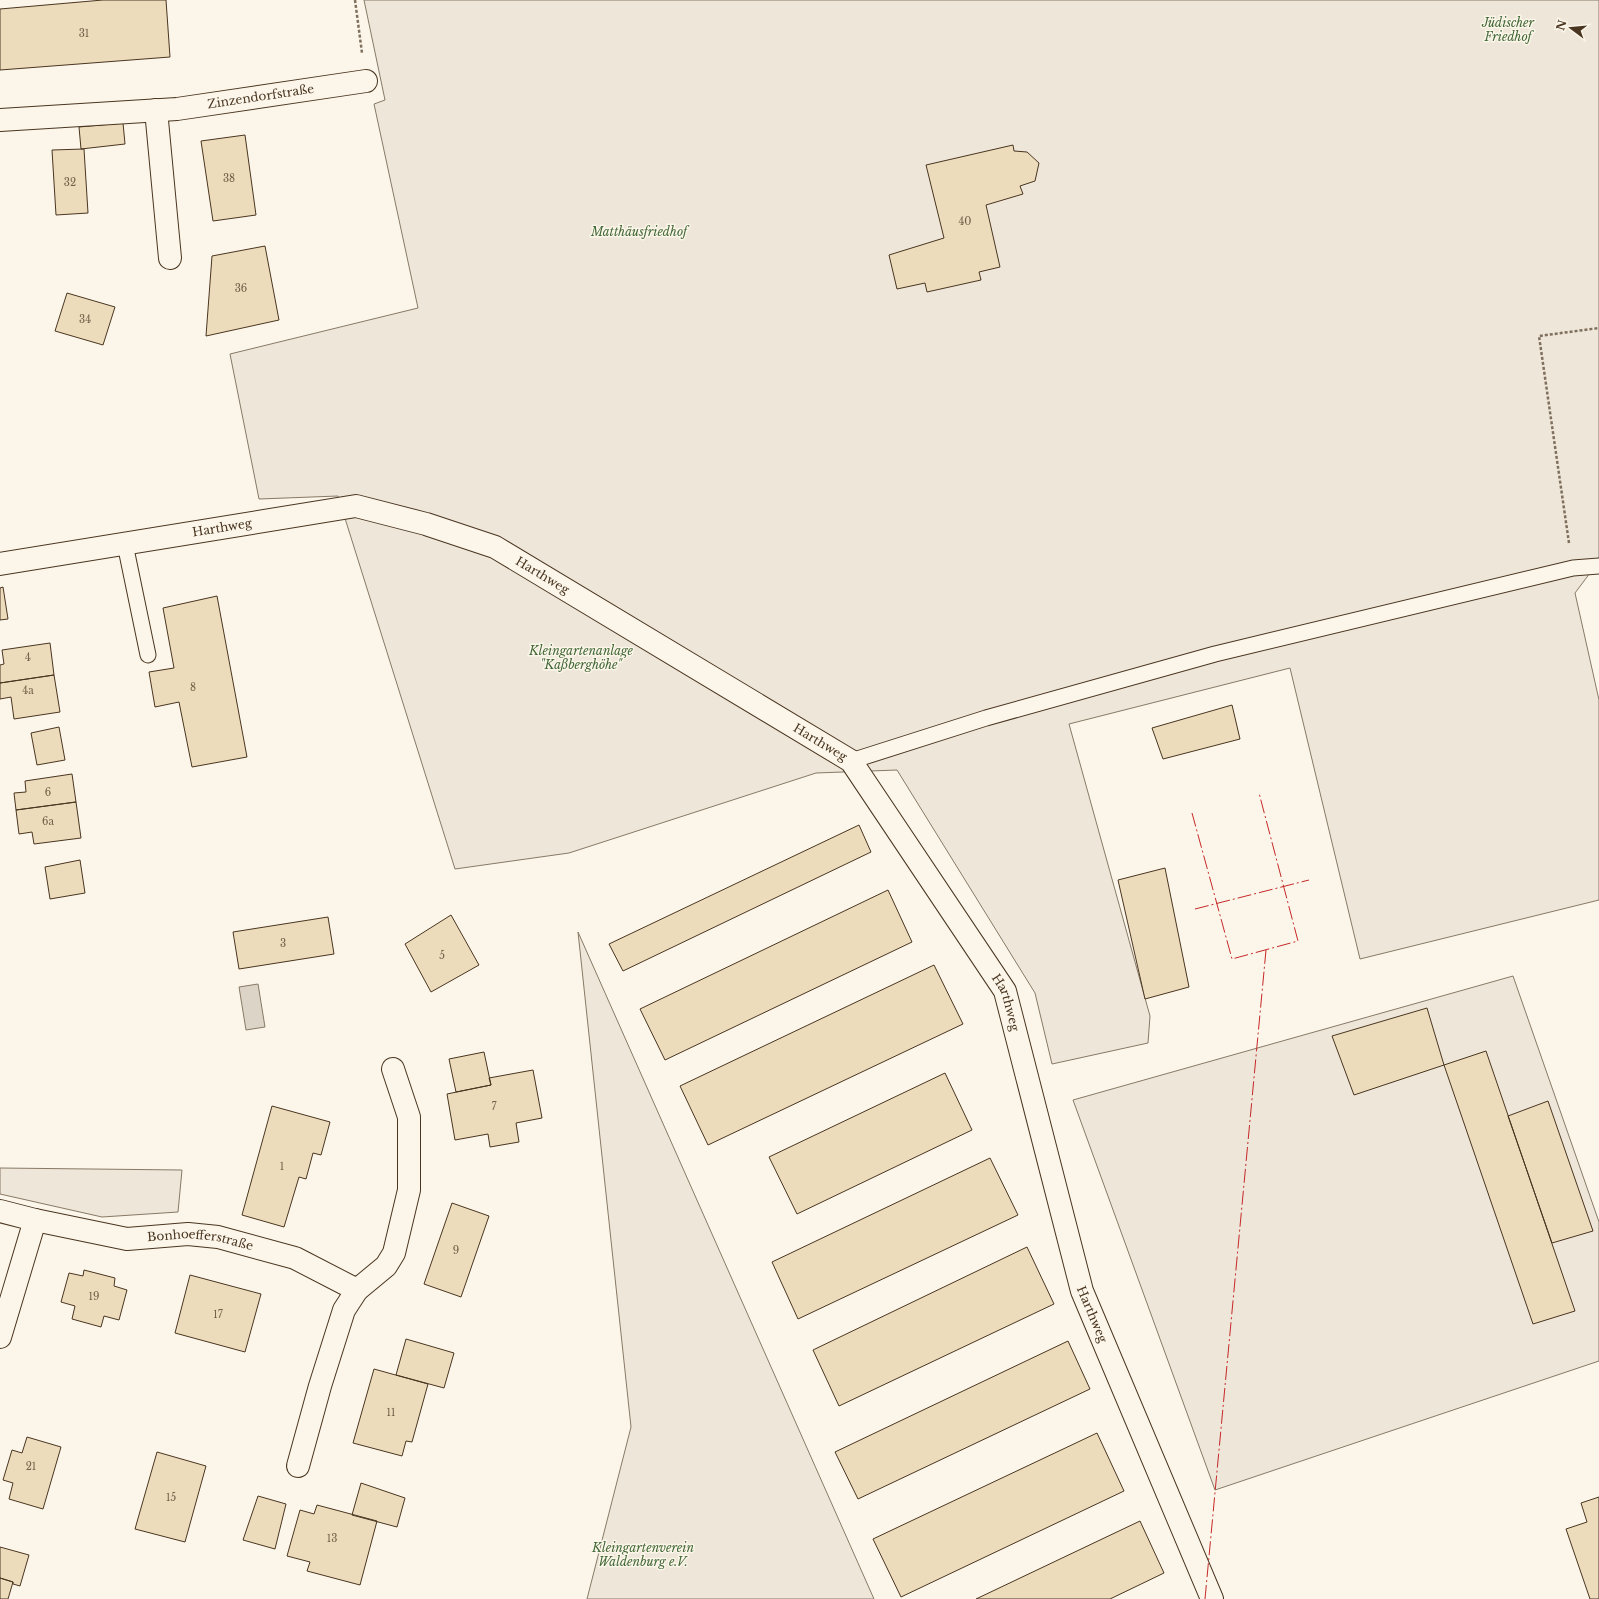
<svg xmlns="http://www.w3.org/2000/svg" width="1599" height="1599" viewBox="0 0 1599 1599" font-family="'Libre Baskerville',serif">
	<rect width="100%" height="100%" fill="#fbf6e9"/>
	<path fill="#ede6d9" stroke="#887966" d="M 364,0 L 1599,0 L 1599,561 L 1575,593 L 1599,700 L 1599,900 L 1360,959 L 1290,668 L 1069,724 L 1150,1016 L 1148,1043 L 1052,1064 L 1035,993 L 897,770 L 816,773 L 569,853 L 455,869 L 338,496 L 259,499 L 230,354 L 418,308 L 374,104 L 385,100 Z
		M 578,932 L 874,1599 L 587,1599 L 631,1427 Z
		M 1513,976 L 1599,1222 L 1599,1361 L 1215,1490 L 1073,1100 Z
		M 0,1168 L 182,1170 L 178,1212 L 102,1217 L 0,1194 Z"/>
	<path fill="#dcd4c6" stroke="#887966" d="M 258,984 L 265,1027 L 246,1030 L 239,987 Z"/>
	<path fill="#ecdcbc" stroke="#4a3520" d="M 103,0 L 166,0 L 170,57 L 0,70 L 0,9 Z
		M 123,123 L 125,144 L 81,149 L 79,127 Z
		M 245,135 L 256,215 L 213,221 L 201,141 Z
		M 1013,145 L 1014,151 L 1027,152 L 1039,163 L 1035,181 L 1020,186 L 1023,194 L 986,205 L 1000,267 L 979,272 L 981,280 L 927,292 L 925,283 L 897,289 L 889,255 L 944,238 L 926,165 Z
		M 84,149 L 88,213 L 56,215 L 52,150 Z
		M 265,246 L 279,320 L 206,336 L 212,256 Z
		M 67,293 L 115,307 L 103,345 L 55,331 Z
		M 3,587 L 8,619 L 0,620 L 0,588 Z
		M 217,596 L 247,757 L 192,767 L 179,702 L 155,707 L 149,672 L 174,668 L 163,608 Z
		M 50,643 L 54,675 L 0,683 L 0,665 L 4,664 L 2,650 Z
		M 54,675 L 60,712 L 14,719 L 11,697 L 0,699 L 0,683 Z
		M 1232,705 L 1240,739 L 1163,759 L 1152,728 Z
		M 59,727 L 65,760 L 37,765 L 31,733 Z
		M 72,774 L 76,802 L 16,810 L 14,793 L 26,792 L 25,781 Z
		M 76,802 L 81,838 L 34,844 L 32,832 L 19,834 L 16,810 Z
		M 859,825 L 871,852 L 623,971 L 609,944 Z
		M 80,860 L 85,893 L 50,899 L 45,867 Z
		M 1165,868 L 1189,987 L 1145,999 L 1118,880 Z
		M 888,890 L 912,942 L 665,1060 L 640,1009 Z
		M 451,915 L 479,965 L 431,992 L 405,944 Z
		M 328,917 L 334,954 L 239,969 L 233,932 Z
		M 934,965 L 963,1024 L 708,1145 L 680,1086 Z
		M 1427,1008 L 1444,1065 L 1354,1095 L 1332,1036 Z
		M 1486,1051 L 1575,1311 L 1533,1324 L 1444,1065 Z
		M 484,1052 L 491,1085 L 456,1092 L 449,1059 Z
		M 533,1070 L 542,1118 L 516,1123 L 519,1142 L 490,1147 L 488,1134 L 455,1140 L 447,1094 L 491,1085 L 489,1078 Z
		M 945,1073 L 972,1130 L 797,1214 L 769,1157 Z
		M 1548,1101 L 1593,1231 L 1552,1243 L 1508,1116 Z
		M 272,1106 L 330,1122 L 321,1155 L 313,1153 L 306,1179 L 299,1177 L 284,1227 L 242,1215 Z
		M 990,1158 L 1018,1215 L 798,1319 L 772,1262 Z
		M 452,1203 L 489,1216 L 461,1297 L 424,1284 Z
		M 1027,1247 L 1054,1304 L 839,1406 L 813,1350 Z
		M 84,1270 L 115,1278 L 114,1286 L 127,1290 L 119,1320 L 104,1316 L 101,1327 L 72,1319 L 75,1306 L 61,1302 L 69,1273 L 83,1276 Z
		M 190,1275 L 261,1294 L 245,1352 L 175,1333 Z
		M 406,1339 L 454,1353 L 444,1388 L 396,1375 Z
		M 1068,1341 L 1090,1389 L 858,1499 L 835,1452 Z
		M 374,1369 L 428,1384 L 412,1442 L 406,1441 L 402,1456 L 353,1443 Z
		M 1097,1433 L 1124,1491 L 901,1597 L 873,1539 Z
		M 27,1437 L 61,1447 L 43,1509 L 9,1499 L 13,1483 L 3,1480 L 12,1450 L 22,1453 Z
		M 157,1452 L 206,1466 L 185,1542 L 135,1529 Z
		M 361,1483 L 405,1498 L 397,1527 L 352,1515 Z
		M 258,1496 L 286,1504 L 275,1549 L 243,1540 Z
		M 1599,1497 L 1599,1599 L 1590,1599 L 1566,1529 L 1587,1522 L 1581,1503 Z
		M 317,1505 L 377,1521 L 360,1585 L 307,1571 L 310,1562 L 287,1556 L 300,1510 L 314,1514 Z
		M 1140,1521 L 1164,1573 L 1110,1599 L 976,1599 Z
		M 0,1547 L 29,1555 L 20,1586 L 13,1584 L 13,1582 L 0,1578 Z
		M 0,1578 L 13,1582 L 8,1599 L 0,1599 Z"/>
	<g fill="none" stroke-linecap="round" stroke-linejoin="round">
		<defs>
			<path id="lane" d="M 125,544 L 148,655
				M 851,761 L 986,718 L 1215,654 L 1573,568 L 1599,566"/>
			<g id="street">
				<path d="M 156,110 L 170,258"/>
				<path id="s1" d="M 0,120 L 177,109 L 366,81"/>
				<path id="s2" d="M 0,564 L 356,506 L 426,524 L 495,547 L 851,761 L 1005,991 L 1082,1291 L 1212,1599"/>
				<path id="s3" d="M 0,1211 L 35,1220 L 127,1239 L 188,1234 L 218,1237 L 295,1258 L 357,1290 L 386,1266 L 394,1253 L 409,1190 L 409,1117 L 393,1069"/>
				<path d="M 0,1337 L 35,1220"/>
				<path d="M 298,1466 L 320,1386 L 344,1310 L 357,1290"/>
			</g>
		</defs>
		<use href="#lane" stroke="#4a3520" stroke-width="17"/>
		<use href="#street" stroke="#4a3520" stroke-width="24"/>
		<path stroke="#7f6f5c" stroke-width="2.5" stroke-dasharray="3 2" stroke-linecap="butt" d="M 355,0 L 362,53
			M 1569,543 L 1539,336 L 1599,328"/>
		<use href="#lane" stroke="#fbf6e9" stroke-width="15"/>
		<use href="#street" stroke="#fbf6e9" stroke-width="22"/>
		<path stroke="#c62828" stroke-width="1" stroke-dasharray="14 3 2 3" stroke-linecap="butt" d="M 1192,813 L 1232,959 L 1298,941 L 1259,793
			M 1195,909 L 1309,880
			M 1205,1599 L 1266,950"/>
	</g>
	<g text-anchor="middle" stroke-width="3" stroke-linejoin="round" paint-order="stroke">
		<g font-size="10" fill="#725f47">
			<text x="84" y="37">31</text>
			<text x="229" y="182">38</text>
			<text x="70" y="186">32</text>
			<text x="965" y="225">40</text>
			<text x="241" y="292">36</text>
			<text x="85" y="323">34</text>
			<text x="28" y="661">4</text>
			<text x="193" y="691">8</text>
			<text x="28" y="694">4a</text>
			<text x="48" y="796">6</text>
			<text x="48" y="825">6a</text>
			<text x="283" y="947">3</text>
			<text x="442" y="959">5</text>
			<text x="494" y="1110">7</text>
			<text x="282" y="1170">1</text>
			<text x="456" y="1254">9</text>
			<text x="94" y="1300">19</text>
			<text x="218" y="1318">17</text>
			<text x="391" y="1416">11</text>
			<text x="31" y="1470">21</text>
			<text x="171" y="1501">15</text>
			<text x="332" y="1542">13</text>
		</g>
		<g font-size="12" font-style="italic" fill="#436837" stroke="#fbf6e9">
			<text x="1508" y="27">Jüdischer<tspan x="1508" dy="14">Friedhof</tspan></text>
			<text x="639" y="236">Matthäusfriedhof</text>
			<text x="581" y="655">Kleingartenanlage<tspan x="581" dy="14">"Kaßberghöhe"</tspan></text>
			<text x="643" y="1552">Kleingartenverein<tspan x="643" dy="14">Waldenburg e.V.</tspan></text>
		</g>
		<g font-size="12" fill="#4a3520" stroke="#fbf6e9">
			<text dy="4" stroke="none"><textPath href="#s1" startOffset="262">Zinzendorfstraße</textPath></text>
			<text dy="4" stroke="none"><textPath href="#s2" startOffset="225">Harthweg</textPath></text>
			<text dy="4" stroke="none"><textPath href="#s2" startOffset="561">Harthweg</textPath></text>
			<text dy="4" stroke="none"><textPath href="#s2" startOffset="885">Harthweg</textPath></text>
			<text dy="4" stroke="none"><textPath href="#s2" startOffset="1209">Harthweg</textPath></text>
			<text dy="4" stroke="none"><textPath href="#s3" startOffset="204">Bonhoefferstraße</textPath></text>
			<text dy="4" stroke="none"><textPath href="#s2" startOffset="1533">Harthweg</textPath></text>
		</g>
	</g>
	<g transform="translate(1571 28) rotate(286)" stroke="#fbf6e9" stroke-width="3" paint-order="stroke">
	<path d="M0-3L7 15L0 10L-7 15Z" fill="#4a3520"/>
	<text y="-6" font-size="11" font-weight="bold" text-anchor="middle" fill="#4a3520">N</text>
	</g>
</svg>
